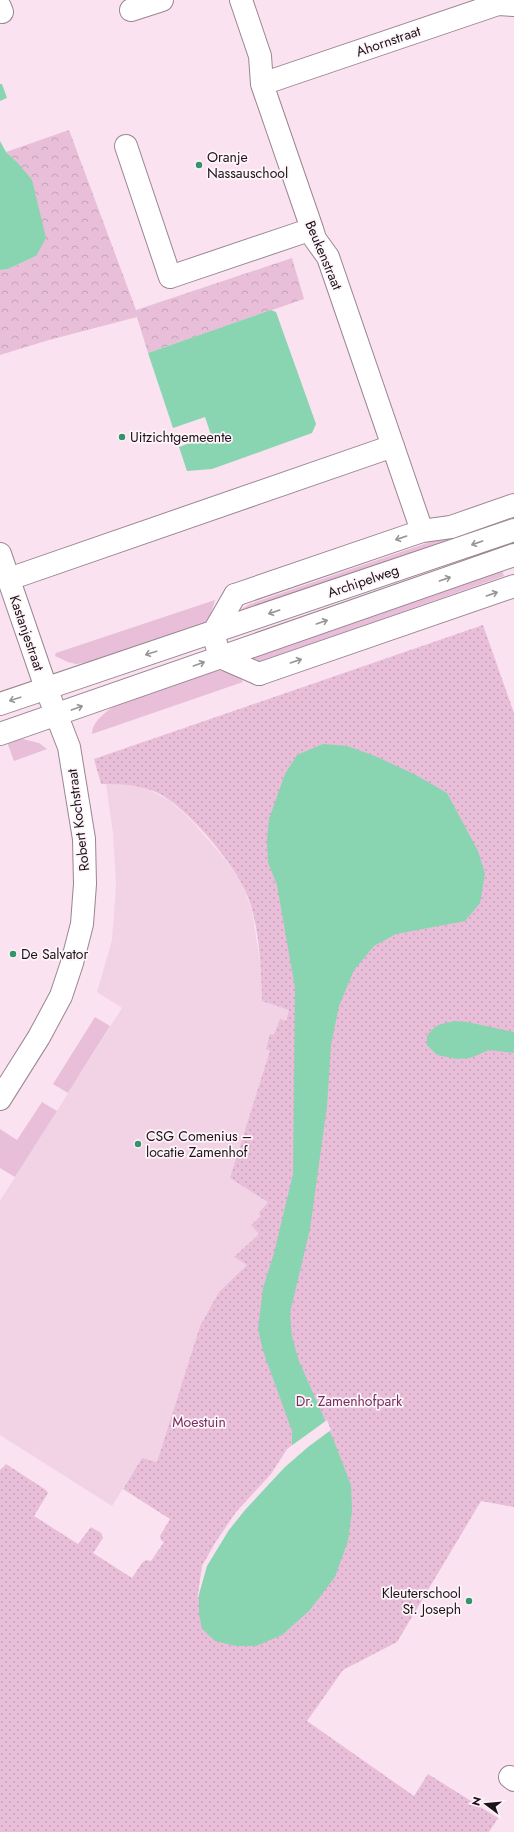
<svg xmlns="http://www.w3.org/2000/svg" width="514" height="1832" viewBox="0 0 514 1832" font-family="Jost,sans-serif">
	<defs>
		<pattern id="forest-crowns" width="20" height="18" patternUnits="userSpaceOnUse"><rect width="20" height="18" fill="#e8bed8"/><path d="M2 6a3 3 0 1 1 6 0M12 15a3 3 0 1 1 6 0" fill="none" stroke="#c6a2b9"/></pattern>
		<pattern id="park-dots" width="8" height="8" patternUnits="userSpaceOnUse"><rect width="8" height="8" fill="#e8bed8"/><path d="M2 2h.1M6 6h.1" fill="none" stroke="#c6a2b9" stroke-width="1.8" stroke-linecap="round"/></pattern>
	</defs>
	<rect width="100%" height="100%" fill="#fae2f0"/>
	<path fill="#f2d3e5" d="M 121,783 L 143,787 L 169,800 L 190,819 L 225,859 L 242,883 L 252,911 L 261,968 L 262,1001 L 289,1010 L 286,1022 L 274,1036 L 271,1034 L 266,1049 L 270,1050 L 268,1202 L 259,1211 L 260,1217 L 251,1225 L 259,1234 L 234,1257 L 247,1265 L 219,1292 L 200,1326 L 157,1462 L 142,1458 L 112,1506 L 0,1435 L 0,1201 L 122,1008 L 97,992 L 112,940 L 116,886 L 113,833 L 106,784 Z"/>
	<path fill="#e8bed8" d="M 488,522 L 490,530 L 239,617 L 238,611 L 250,604 Z
		M 501,568 L 504,576 L 257,663 L 254,662 L 251,658 L 251,655 Z
		M 215,600 L 210,616 L 204,625 L 108,659 L 76,664 L 68,662 L 55,656 L 56,653 Z
		M 209,669 C 219,671 239,672 243,682 L 92,734 C 92,720 110,709 120,702 Z
		M 19,738 L 39,743 L 47,749 L 14,761 L 7,742 Z
		M 95,1017 L 110,1026 L 68,1093 L 53,1084 Z
		M 42,1102 L 57,1111 L 15,1177 L 0,1168 L 0,1129 L 17,1140 Z"/>
	<path fill="url(#forest-crowns)" d="M 69,130 L 136,310 L 292,258 L 304,299 L 148,353 L 137,317 L 49,340 L 0,355 L 0,270 L 8,269 L 36,256 L 17,162 L 6,152 Z"/>
	<path fill="url(#park-dots)" d="M 483,625 L 514,713 L 514,1507 L 481,1501 L 397,1642 L 343,1670 L 307,1721 L 414,1796 L 428,1774 L 498,1818 L 489,1832 L 0,1832 L 0,1470 L 6,1464 L 46,1490 L 48,1493 L 34,1516 L 78,1544 L 91,1527 L 101,1533 L 103,1538 L 93,1553 L 132,1578 L 142,1563 L 146,1560 L 151,1561 L 164,1542 L 161,1540 L 160,1536 L 170,1519 L 123,1489 L 142,1458 L 157,1462 L 200,1326 L 219,1292 L 247,1265 L 234,1257 L 259,1234 L 251,1225 L 260,1217 L 259,1212 L 268,1202 L 230,1178 L 270,1051 L 266,1049 L 270,1034 L 274,1035 L 280,1019 L 286,1021 L 289,1010 L 262,1001 C 261,967 260,930 248,897 C 237,866 188,809 160,794 C 140,784 122,784 101,784 L 94,759 Z"/>
	<path fill="#8ad5b1" d="M 0,84 L 2,84 L 7,98 L 0,101 Z
		M 0,141 L 6,152 L 17,162 L 32,180 L 46,238 L 36,256 L 8,269 L 0,270 Z
		M 271,310 L 276,312 L 316,424 L 312,433 L 212,469 L 187,471 L 179,447 L 211,435 L 205,417 L 173,428 L 148,353 Z
		M 323,744 L 347,746 L 375,756 L 414,774 L 447,793 L 478,851 L 485,874 L 480,903 L 465,921 L 396,934 L 374,946 L 354,970 L 339,1006 L 331,1045 L 327,1106 L 310,1229 L 290,1313 L 292,1337 L 299,1361 L 334,1441 L 351,1485 L 352,1511 L 348,1541 L 335,1577 L 309,1611 L 282,1635 L 256,1646 L 236,1646 L 215,1641 L 202,1629 L 199,1614 L 199,1595 L 204,1566 L 217,1544 L 273,1475 L 292,1446 L 292,1431 L 263,1351 L 258,1329 L 263,1288 L 274,1253 L 293,1174 L 295,988 L 277,885 L 268,862 L 267,841 L 269,819 L 285,774 L 297,755 Z
		M 455,1021 L 467,1022 L 514,1032 L 514,1053 L 489,1050 L 470,1058 L 457,1059 L 437,1055 L 427,1045 L 427,1036 C 436,1024 440,1024 455,1021 Z"/>
	<path fill="#fae2f0" d="M 327,1420 L 331,1430 L 308,1447 L 285,1467 L 245,1510 L 229,1530 L 207,1566 L 197,1601 L 202,1566 L 215,1543 L 236,1512 L 271,1474 L 287,1449 Z"/>
	<g fill="none" stroke-linecap="round" stroke-linejoin="round">
		<defs>
			<path id="minor" d="M 241,0 L 260,56 L 262,84 L 312,229 L 315,239 L 328,257 L 422,531
				M 0,7 L 2,12
				M 131,10 L 162,0
				M 262,84 L 498,4 L 514,5
				M 126,146 L 170,277 L 312,229
				M 0,554 L 46,688 L 69,747 L 84,839 L 85,884 L 82,924 L 72,963 L 61,996 L 39,1037 L 0,1099
				M 9,579 L 393,446
				M 235,595 L 422,531 L 451,527 L 514,505
				M 259,674 L 514,586
				M 510,1777 L 514,1780"/>
			<path id="major" d="M 235,595 L 213,633 L 220,657 L 259,674
				M 0,704 L 514,530
				M 0,734 L 514,555"/>
		</defs>
		<use href="#minor" stroke="#9b8592" stroke-width="24"/>
		<use href="#major" stroke="#9b8592" stroke-width="24"/>
		<use href="#minor" stroke="#fff" stroke-width="22"/>
		<use href="#major" stroke="#fff" stroke-width="22"/>
	</g>
	<defs><path id="oneway-shaft" d="M-6 0H5M1.5-3L5.5 0L1.5 3" fill="none" stroke-width="1.6" stroke-linecap="round" stroke-linejoin="round"/></defs>
	<g stroke="#989597">
		<use href="#oneway-shaft" transform="translate(401 538) rotate(161)"/>
		<use href="#oneway-shaft" transform="translate(477 543) rotate(161)"/>
		<use href="#oneway-shaft" transform="translate(445 579) rotate(-19)"/>
		<use href="#oneway-shaft" transform="translate(492 594) rotate(-19)"/>
		<use href="#oneway-shaft" transform="translate(274 612) rotate(161)"/>
		<use href="#oneway-shaft" transform="translate(322 622) rotate(-19)"/>
		<use href="#oneway-shaft" transform="translate(151 653) rotate(162)"/>
		<use href="#oneway-shaft" transform="translate(296 661) rotate(-19)"/>
		<use href="#oneway-shaft" transform="translate(199 664) rotate(-20)"/>
		<use href="#oneway-shaft" transform="translate(15 699) rotate(162)"/>
		<use href="#oneway-shaft" transform="translate(77 708) rotate(-20)"/>
	</g>
	<g fill="#35946c" stroke="#fef4fa" stroke-width="1.5">
		<circle cx="199" cy="165" r="4"/>
		<circle cx="122" cy="437" r="4"/>
		<circle cx="13" cy="954" r="4"/>
		<circle cx="138" cy="1144" r="4"/>
		<circle cx="469" cy="1601" r="4"/>
	</g>
	<g text-anchor="middle" stroke-width="3.5" stroke-linejoin="round" paint-order="stroke">
		<g font-size="14" fill="#1b1318" stroke="#fef4fa">
			<text transform="translate(388 41) rotate(-19)" y="5">Ahornstraat</text>
			<text transform="translate(324 255) rotate(67)" y="5">Beukenstraat</text>
			<text transform="translate(363 581) rotate(-19)" y="5">Archipelweg</text>
			<text transform="translate(27 633) rotate(71)" y="5">Kastanjestraat</text>
			<text transform="translate(78 820) rotate(-97)" y="5">Robert Kochstraat</text>
		</g>
		<g font-size="14" fill="#1b1318" stroke="#fef4fa" text-anchor="start">
			<text x="207" y="162">Oranje<tspan x="207" dy="16">Nassauschool</tspan></text>
			<text x="130" y="442">Uitzichtgemeente</text>
			<text x="21" y="959">De Salvator</text>
			<text x="146" y="1141">CSG Comenius –<tspan x="146" dy="16">locatie Zamenhof</tspan></text>
			<text x="461" y="1598" text-anchor="end">Kleuterschool<tspan x="461" dy="16">St. Joseph</tspan></text>
		</g>
		<g font-size="14" fill="#772d60" stroke="#fef4fa">
			<text x="349" y="1406">Dr. Zamenhofpark</text>
			<text x="199" y="1427">Moestuin</text>
		</g>
	</g>
	<g transform="translate(486 1804) rotate(286)" stroke="#fef4fa" stroke-width="3" paint-order="stroke">
	<path d="M0-3L7 15L0 10L-7 15Z" fill="#1b1318"/>
	<text y="-6" font-size="11" font-weight="bold" text-anchor="middle" fill="#1b1318">N</text>
	</g>
</svg>
